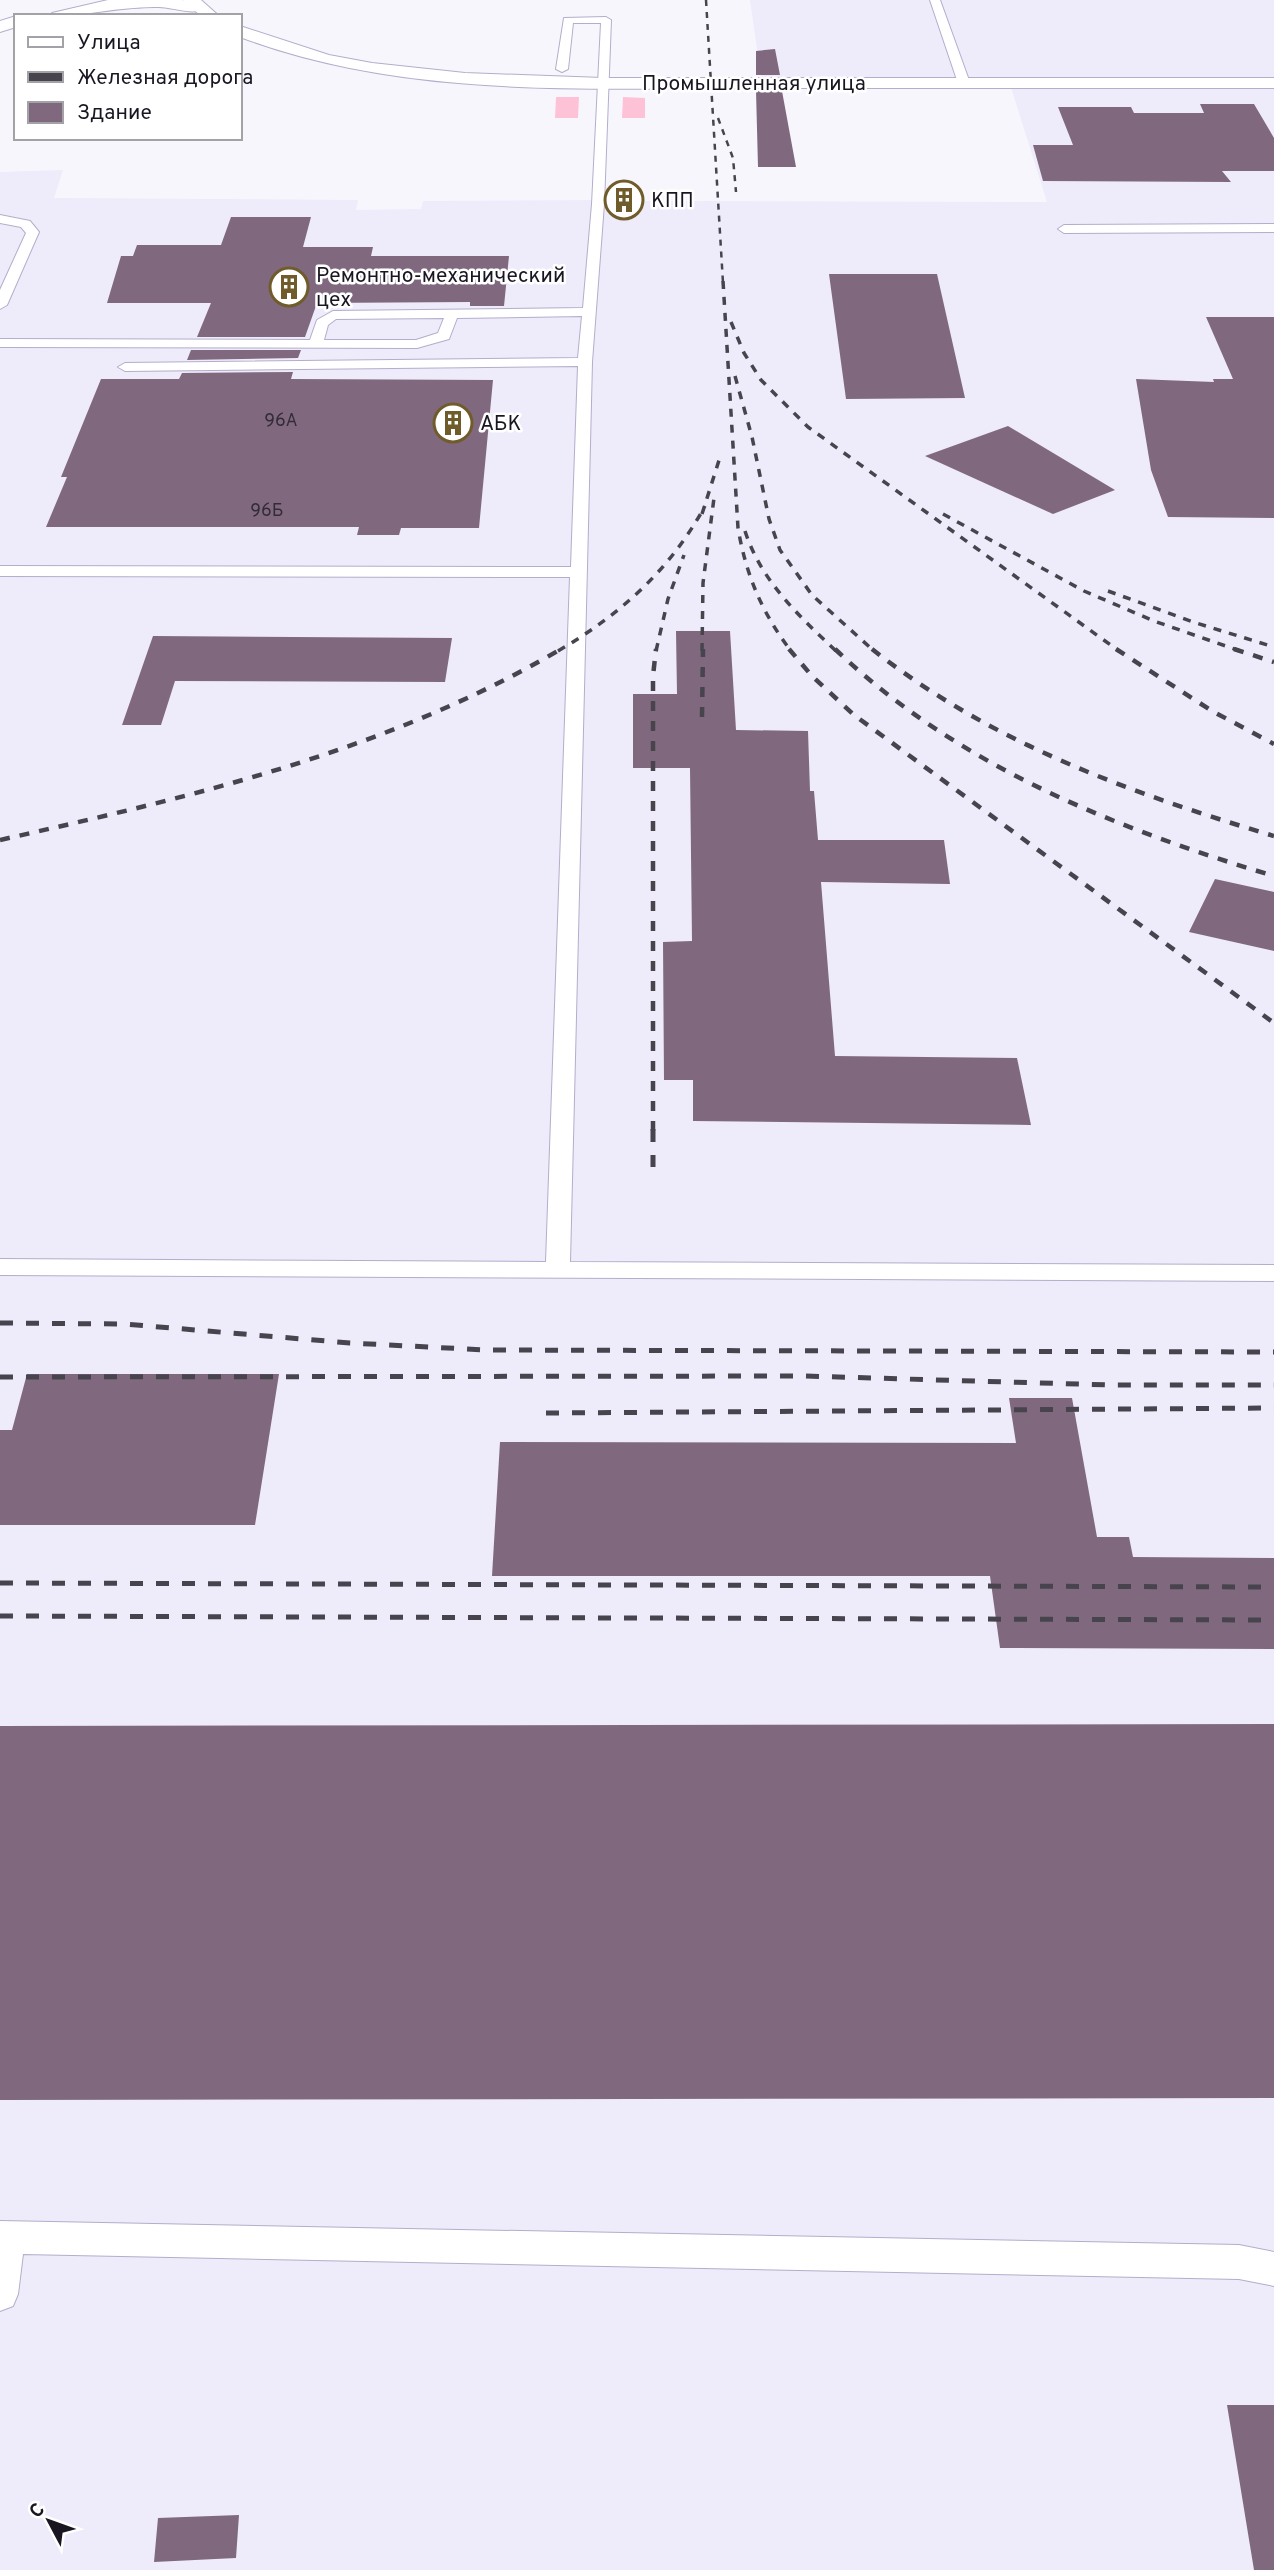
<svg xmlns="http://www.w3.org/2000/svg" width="1274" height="2570" viewBox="0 0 1274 2570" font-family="Overpass,sans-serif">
	<rect width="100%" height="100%" fill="#f8f6fd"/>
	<path fill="#eeebfa" d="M 750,0 L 1274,0 L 1274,2570 L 0,2570 L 0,172 L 63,170 L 54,198 L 358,200 L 356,210 L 421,209 L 423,201 L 617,200 L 617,188 L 640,188 L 641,201 L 1047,202 L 1008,78 L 761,77 Z"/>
	<path fill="#fdc2d6" d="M 556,97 L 579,97 L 578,118 L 555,118 Z
		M 623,97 L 645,98 L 645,118 L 622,118 Z"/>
	<path fill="#80697f" d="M 775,49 L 780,75 L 756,75 L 756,51 Z
		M 756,91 L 782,91 L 796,167 L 758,167 Z
		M 1200,104 L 1254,104 L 1274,138 L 1274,171 L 1222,171 L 1231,182 L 1043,181 L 1033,145 L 1073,145 L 1058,107 L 1131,107 L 1134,113 L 1204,113 Z
		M 231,217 L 311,217 L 303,247 L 373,247 L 371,256 L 509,256 L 504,306 L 470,306 L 470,302 L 317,303 L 305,337 L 197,337 L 211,303 L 107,303 L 121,256 L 133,256 L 137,245 L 221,245 Z
		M 829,274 L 937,274 L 965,398 L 846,399 Z
		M 1206,317 L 1274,317 L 1274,518 L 1168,517 L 1151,470 L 1136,379 L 1214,382 L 1213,379 L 1233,379 Z
		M 191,350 L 301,350 L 298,358 L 187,360 Z
		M 293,372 L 291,379 L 493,380 L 479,528 L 401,528 L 399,535 L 357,535 L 359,527 L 46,527 L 67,477 L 61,477 L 101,379 L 179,379 L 182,373 Z
		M 1008,426 L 1115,490 L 1053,514 L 925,456 Z
		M 676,631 L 730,631 L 736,730 L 808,731 L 810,791 L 814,791 L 818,840 L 944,840 L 950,884 L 821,882 L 835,1056 L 1017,1058 L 1031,1125 L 693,1121 L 693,1080 L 664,1080 L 663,942 L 692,941 L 690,768 L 633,768 L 633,694 L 677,694 Z
		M 153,636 L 452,638 L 445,682 L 175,681 L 161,725 L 122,725 Z
		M 1215,879 L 1274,892 L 1274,951 L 1189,932 Z
		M 27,1374 L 279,1374 L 255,1525 L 0,1525 L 0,1430 L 12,1430 Z
		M 1009,1398 L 1072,1398 L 1097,1537 L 1129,1537 L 1133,1557 L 1274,1558 L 1274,1649 L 1000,1648 L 990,1576 L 492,1576 L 500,1442 L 1016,1443 Z
		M 1274,1724 L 1274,2098 L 0,2100 L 0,1726 Z
		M 1227,2405 L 1274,2405 L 1274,2570 L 1254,2570 Z
		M 239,2515 L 236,2558 L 154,2562 L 158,2518 Z"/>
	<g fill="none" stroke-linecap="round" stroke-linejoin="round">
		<defs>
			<path id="lane" d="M 930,0 L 940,0 L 970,83 L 968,85 L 958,83 Z
				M 564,18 L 606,17 L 611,20 L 604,204 L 592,362 L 570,1262 L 1274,1265 L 1274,1281 L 0,1275 L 0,1259 L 546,1262 L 570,577 L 0,576 L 0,566 L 571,567 L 578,366 L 125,371 L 118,367 L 125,363 L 578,358 L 582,316 L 457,318 L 449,339 L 417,348 L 0,347 L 0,339 L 310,340 L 317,320 L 333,311 L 583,308 L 592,204 L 601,23 L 573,23 L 568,69 L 562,72 L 556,69 ZM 444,318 L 438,333 L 416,340 L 324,340 L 328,325 L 336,319 Z
				M 0,215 L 30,221 L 39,232 L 7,305 L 0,309 L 0,290 L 26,233 L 21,227 L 0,223 Z
				M 1274,224 L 1274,232 L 1064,233 L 1058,229 L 1064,225 Z
				M 0,2221 L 1239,2245 L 1274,2252 L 1274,2286 L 1239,2279 L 23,2254 L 18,2294 L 13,2306 L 0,2311 Z"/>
			<path id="street" d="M 108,0 L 182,0 L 204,4 L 206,7 C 196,17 173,7 159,7 C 122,6 87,16 50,16 L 52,13 Z
				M 16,16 L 16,27 L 0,32 L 0,21 Z"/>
			<path id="secondary" d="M 183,0 L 201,0 L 219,16 L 201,16 Z
				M 240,26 L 329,55 L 372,63 L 465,73 L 603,78 L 1274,78 L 1274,88 C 1102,88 929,88 757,88 C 584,88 404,99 240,37 Z"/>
		</defs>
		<use href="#lane" stroke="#b4adcb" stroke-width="2"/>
		<use href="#street" stroke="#b4adcb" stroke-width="2"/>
		<use href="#secondary" stroke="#b4adcb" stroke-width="2"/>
		<use href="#lane" fill="#fff" fill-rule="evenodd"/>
		<use href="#street" fill="#fff" fill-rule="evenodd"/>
		<use href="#secondary" fill="#fff" fill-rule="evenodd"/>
		<path stroke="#47444e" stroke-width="2.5" stroke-dasharray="6 6" stroke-linecap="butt" d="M 706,0 L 723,283
			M 718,118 L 733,158 L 736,192"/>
		<path stroke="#47444e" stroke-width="3.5" stroke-dasharray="8 8" stroke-linecap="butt" d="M 723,281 L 738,528 C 746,575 762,613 791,651
			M 731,322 L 744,353 L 761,380 L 808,427 L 1119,651
			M 735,376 L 752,437 L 769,519 L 780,550 L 812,595 L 874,651
			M 702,514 L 721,454
			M 943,514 L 1084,591 L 1154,621 L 1240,651
			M 745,531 C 761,581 799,616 836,651
			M 1108,591 L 1193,622 L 1274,647
			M 558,651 C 621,614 670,570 705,506
			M 656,651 L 668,599 L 684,555
			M 702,651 L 703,583 L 714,498"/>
		<path stroke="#47444e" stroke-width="4.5" stroke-dasharray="10 10" stroke-linecap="butt" d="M 789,649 L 812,676 L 854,715 L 1274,1023
			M 835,649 C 958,766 1114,828 1274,876
			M 872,649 C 991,743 1130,793 1274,836
			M 1116,649 L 1212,711 L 1274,744
			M 1234,649 L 1274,662
			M 702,717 L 703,649
			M 0,840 C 195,796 387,751 561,649
			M 653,1131 L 653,676 L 656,649"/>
		<path stroke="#47444e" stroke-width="5" stroke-dasharray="13 13" stroke-linecap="butt" d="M 653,1129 L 653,1167
			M 0,1323 L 124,1324 L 350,1343 L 487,1350 L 1274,1352
			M 0,1377 L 803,1376 L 1111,1385 L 1274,1385
			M 546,1413 L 1274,1408
			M 0,1583 L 1274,1587
			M 0,1616 L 1274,1620"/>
	</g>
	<defs>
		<symbol id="building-ring" viewBox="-11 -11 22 22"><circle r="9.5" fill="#fff" stroke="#705c2b" stroke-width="1.5"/><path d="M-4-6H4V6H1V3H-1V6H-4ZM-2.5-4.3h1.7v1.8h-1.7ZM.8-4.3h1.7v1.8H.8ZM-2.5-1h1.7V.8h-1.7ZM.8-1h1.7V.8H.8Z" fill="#705c2b"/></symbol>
	</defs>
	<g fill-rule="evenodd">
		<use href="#building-ring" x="602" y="178" width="44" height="44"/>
		<use href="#building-ring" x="267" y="265" width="44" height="44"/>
		<use href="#building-ring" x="431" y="401" width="44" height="44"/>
	</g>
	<g text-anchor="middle" stroke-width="5" stroke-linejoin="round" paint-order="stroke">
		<g font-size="18" fill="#332b38">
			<text x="281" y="426">96А</text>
			<text x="267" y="516">96Б</text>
		</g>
		<g font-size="21" fill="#191621" stroke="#fff">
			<text x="754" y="90">Промышленная улица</text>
		</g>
		<g font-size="21" fill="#191621" stroke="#fff" text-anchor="start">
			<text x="651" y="207">КПП</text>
			<text x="316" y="282">Ремонтно-механический<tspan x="316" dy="24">цех</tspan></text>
			<text x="480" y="430">АБК</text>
		</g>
	</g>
	<rect x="14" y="14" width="228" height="126" fill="#ffffff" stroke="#a3a2a6" stroke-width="2"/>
	<rect x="28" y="37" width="35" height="10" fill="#ffffff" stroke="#a3a2a6" stroke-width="2"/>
	<text x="77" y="49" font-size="21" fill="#191621">Улица</text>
	<rect x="28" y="72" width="35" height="10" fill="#47444e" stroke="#a3a2a6" stroke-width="2"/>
	<text x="77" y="84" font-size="21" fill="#191621">Железная дорога</text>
	<rect x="28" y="102" width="35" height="21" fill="#80697f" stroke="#a3a2a6" stroke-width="2"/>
	<text x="77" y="119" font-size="21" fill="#191621">Здание</text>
	<g transform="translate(49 2521) rotate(311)" stroke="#ffffff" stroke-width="5" paint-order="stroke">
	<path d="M0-5L12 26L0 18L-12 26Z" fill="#191621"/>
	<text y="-10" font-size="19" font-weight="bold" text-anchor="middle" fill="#191621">С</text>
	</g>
</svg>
